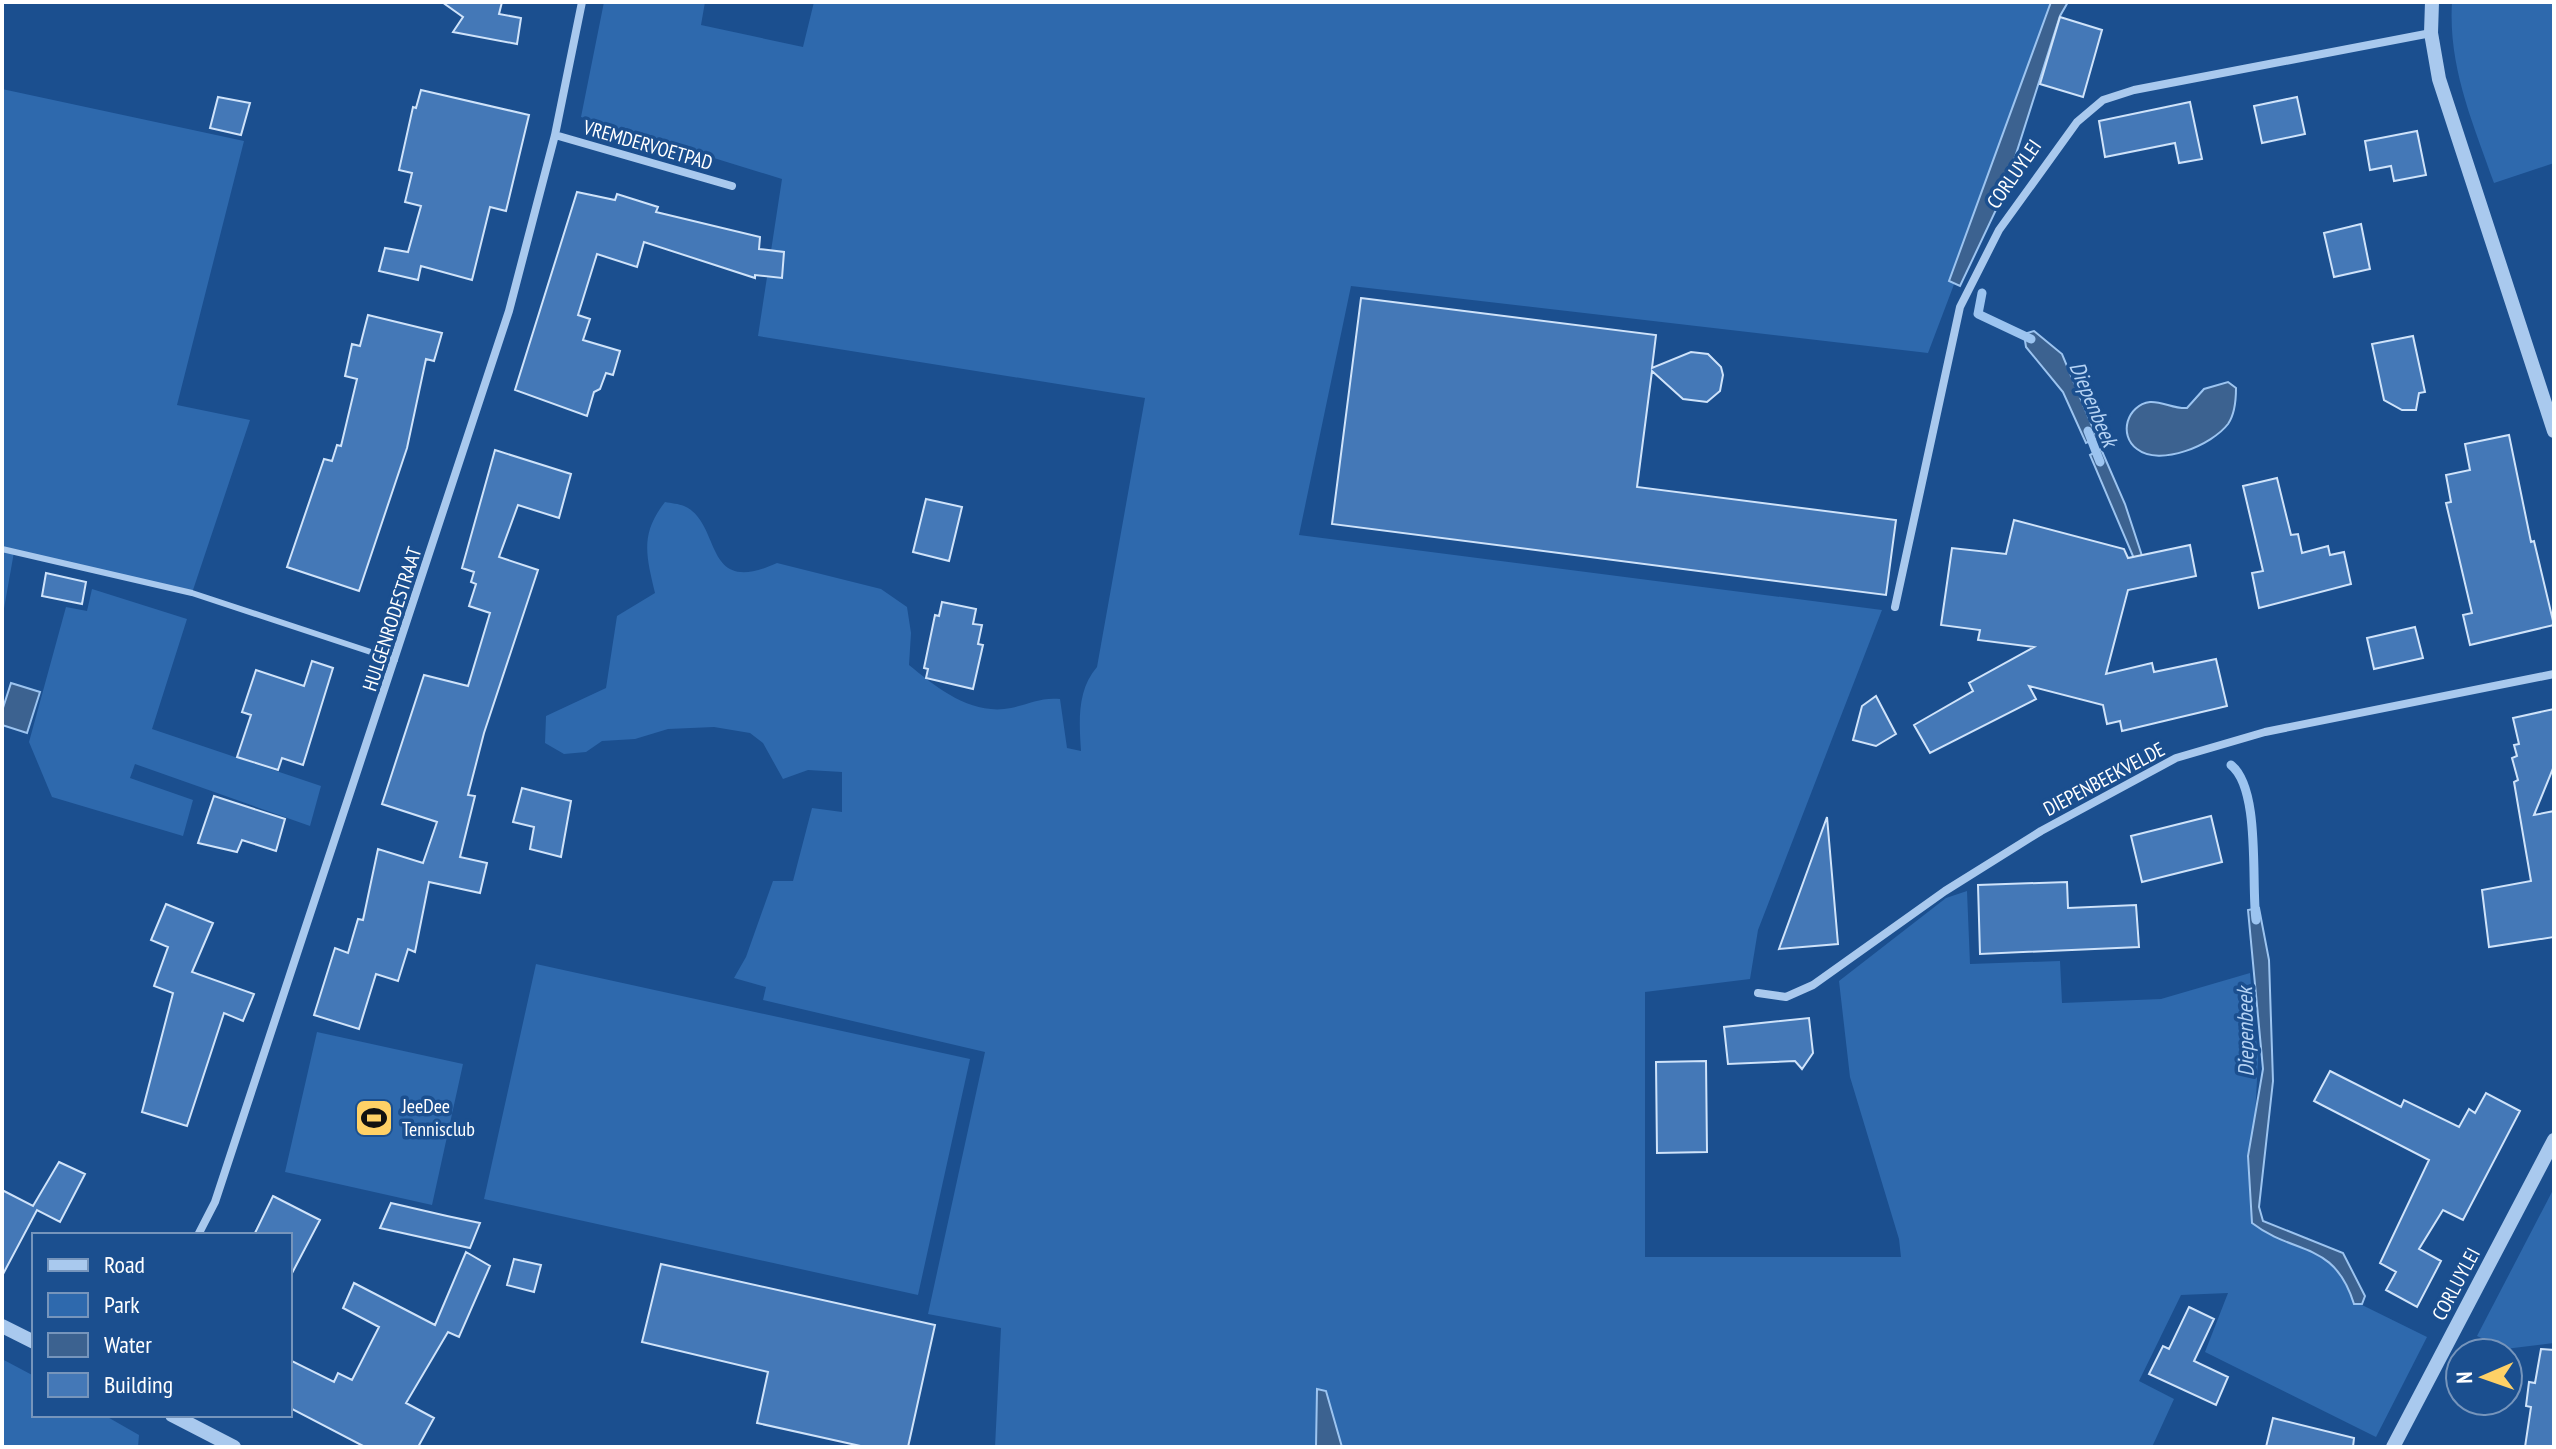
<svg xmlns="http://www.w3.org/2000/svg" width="2556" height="1449" viewBox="0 0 2556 1449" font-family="'PT Sans Narrow',sans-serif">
	<rect width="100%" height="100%" fill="#1b4f8f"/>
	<path fill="#2e69ad" d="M 604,2 L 705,2 L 701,25 L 803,47 L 814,2 L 2061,2 L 1928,353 L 1351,286 L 1299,535 L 1882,610 L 1758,930 L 1750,979 L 1645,992 L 1645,1257 L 1901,1257 L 1899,1239 L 1850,1077 L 1839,981 L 1946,898 L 1967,891 L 1970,964 L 2060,961 L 2062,1003 L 2161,999 L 2250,973 L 2258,1059 L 2252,1177 L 2255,1222 L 2343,1256 L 2358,1303 L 2427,1337 L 2376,1437 L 2205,1352 L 2228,1293 L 2181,1295 L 2139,1381 L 2174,1399 L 2152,1447 L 995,1447 L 1001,1328 L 928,1314 L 985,1052 L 763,1000 L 766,987 L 734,978 L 746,957 L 773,881 L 793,881 L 812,808 L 842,812 L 842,772 L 808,770 L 783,779 L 763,743 L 750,733 L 714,727 L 668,729 L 635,739 L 602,741 L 586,752 L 564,754 L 545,743 L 546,716 L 606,688 L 617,616 L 655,593 C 646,555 640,534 665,502 C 671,503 679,504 684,506 C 723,523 701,598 777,563 L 881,589 L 907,607 L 911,633 L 909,665 C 937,688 972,716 1011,708 C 1029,704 1041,697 1060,699 L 1067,748 L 1081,751 C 1079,721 1077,690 1097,667 L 1145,398 L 758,336 L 782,179 L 581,117 Z
		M 2452,2 L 2554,2 L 2554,163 L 2494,183 C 2473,123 2448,67 2452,2 Z
		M 2,89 L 244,141 L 177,405 L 250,420 L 192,593 L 14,552 L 2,620 Z
		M 92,589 L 187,619 L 152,729 L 321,786 L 310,826 L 135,764 L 130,778 L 193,800 L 183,836 L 52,797 L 29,742 L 66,607 L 87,611 Z
		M 536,964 L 970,1059 L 918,1295 L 484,1199 Z
		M 317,1032 L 463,1064 L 432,1205 L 285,1172 Z
		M 2554,1188 L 2554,1343 L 2505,1349 L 2477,1336 Z
		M 2,1359 L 34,1376 L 34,1415 L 104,1415 L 139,1435 L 138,1447 L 2,1447 Z"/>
	<path fill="#3c6290" stroke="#9cc4f0" stroke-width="2" d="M 2051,2 L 2068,2 L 2060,16 L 2003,195 L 1960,286 L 1949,281 Z
		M 2034,331 L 2062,354 L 2097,438 L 2086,443 L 2063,392 L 2026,347 L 2024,334 Z
		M 2228,382 L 2236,388 C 2236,401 2235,414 2228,424 C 2212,445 2160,467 2137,449 C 2118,435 2127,405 2150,402 C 2162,401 2174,409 2187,408 L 2204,389 Z
		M 2101,449 L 2125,504 L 2145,565 L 2138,568 L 2090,455 Z
		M 11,683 L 40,692 L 27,733 L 2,725 L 2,711 Z
		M 2259,908 L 2269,960 L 2273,1081 L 2259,1207 L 2263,1221 L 2343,1253 L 2365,1296 L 2362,1304 L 2354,1304 C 2334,1240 2295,1256 2252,1223 L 2248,1156 L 2263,1069 L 2248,910 Z
		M 1317,1389 L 1326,1391 L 1342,1447 L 1316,1447 Z"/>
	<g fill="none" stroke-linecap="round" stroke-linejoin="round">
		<path stroke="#9cc4f0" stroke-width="9" d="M 1982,293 L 1978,314 L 2031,339
			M 2088,431 L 2100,462
			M 2231,765 C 2261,789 2251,883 2256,920"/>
	</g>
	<path fill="#4478b7" stroke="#cfe3fa" stroke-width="2" d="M 442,2 L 502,2 L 499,14 L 521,18 L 517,44 L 453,32 L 463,17 Z
		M 2060,17 L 2102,30 L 2083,97 L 2040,84 Z
		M 421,90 L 529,115 L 506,211 L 490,207 L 472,280 L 421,266 L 418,280 L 379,271 L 385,248 L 408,252 L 421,206 L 405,202 L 412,173 L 399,170 L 413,107 L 416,108 Z
		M 218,97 L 250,103 L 241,135 L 210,128 Z
		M 2297,97 L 2305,134 L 2262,143 L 2254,106 Z
		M 2190,102 L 2202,159 L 2179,163 L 2175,143 L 2105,157 L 2099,121 Z
		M 2417,131 L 2426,175 L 2394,181 L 2391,166 L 2370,170 L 2365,141 Z
		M 577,192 L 615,200 L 617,194 L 658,207 L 656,212 L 760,237 L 759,249 L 784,252 L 782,278 L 755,275 L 755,278 L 644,242 L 637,267 L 597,254 L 578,315 L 590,319 L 583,340 L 620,351 L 613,375 L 606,373 L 600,389 L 594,392 L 587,416 L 515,390 Z
		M 2361,224 L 2370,269 L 2334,277 L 2324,233 Z
		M 1361,298 L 1656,335 L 1652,368 L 1691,352 L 1708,354 L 1721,367 L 1723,375 L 1720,391 L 1707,402 L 1683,399 L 1652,371 L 1637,487 L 1896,520 L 1886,595 L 1332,524 Z
		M 368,315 L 442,333 L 434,361 L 426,359 L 407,448 L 359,591 L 287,567 L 324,459 L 332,461 L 337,445 L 341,446 L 357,379 L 345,376 L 352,344 L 360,346 Z
		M 2413,336 L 2425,392 L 2419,393 L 2416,410 L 2402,410 L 2384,400 L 2372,344 Z
		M 2509,435 L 2531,542 L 2534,541 L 2554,625 L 2470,645 L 2463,615 L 2472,613 L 2446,503 L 2451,502 L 2446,475 L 2470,470 L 2465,444 Z
		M 495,450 L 571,474 L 559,518 L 518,505 L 499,557 L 538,570 L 484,733 L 468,795 L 475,796 L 460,857 L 487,863 L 480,893 L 429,882 L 415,952 L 408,949 L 398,981 L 376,974 L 359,1029 L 314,1015 L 335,948 L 348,953 L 358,919 L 363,920 L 378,849 L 423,863 L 437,822 L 382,804 L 424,675 L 468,686 L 490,613 L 469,606 L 476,584 L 471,582 L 474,572 L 462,568 Z
		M 2277,478 L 2291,535 L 2298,534 L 2302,553 L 2328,546 L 2330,555 L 2344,552 L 2351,584 L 2259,608 L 2252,573 L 2263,571 L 2243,486 Z
		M 926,499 L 962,507 L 949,561 L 913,552 Z
		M 2014,520 L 2124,549 L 2128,558 L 2190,545 L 2196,576 L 2128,590 L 2106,674 L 2152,663 L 2154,672 L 2216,659 L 2227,706 L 2122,731 L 2120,721 L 2107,724 L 2103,705 L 2029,686 L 2036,699 L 1930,753 L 1914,725 L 1973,691 L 1969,683 L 2034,647 L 1978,640 L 1980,630 L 1941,625 L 1952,548 L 2006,554 Z
		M 46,573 L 86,582 L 82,604 L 42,596 Z
		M 942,602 L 976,609 L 973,624 L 982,625 L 978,644 L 983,645 L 973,689 L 926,678 L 928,669 L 924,668 L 935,615 L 939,616 Z
		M 2415,627 L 2423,658 L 2374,669 L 2367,638 Z
		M 312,661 L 333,668 L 303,765 L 282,758 L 278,770 L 237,757 L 251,715 L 242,712 L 256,670 L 304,686 Z
		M 1876,696 L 1896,734 L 1876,746 L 1853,740 L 1862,706 Z
		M 2554,709 L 2554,766 L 2534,815 L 2554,811 L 2554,937 L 2489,947 L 2482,890 L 2531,881 L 2514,782 L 2518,780 L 2512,758 L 2517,756 L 2514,745 L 2519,744 L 2513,718 Z
		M 522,788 L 571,801 L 561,857 L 530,849 L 534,827 L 513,822 Z
		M 214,796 L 285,819 L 276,851 L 242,840 L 237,852 L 198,843 Z
		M 2211,816 L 2222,862 L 2142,882 L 2131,836 Z
		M 1827,817 L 1838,944 L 1779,949 Z
		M 2067,882 L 2068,908 L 2136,905 L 2139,947 L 1980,954 L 1978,885 Z
		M 166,904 L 213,923 L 192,972 L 254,994 L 243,1021 L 224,1013 L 187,1126 L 142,1112 L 173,993 L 154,986 L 168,947 L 151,940 Z
		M 1809,1018 L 1813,1053 L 1802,1069 L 1795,1061 L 1728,1064 L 1724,1027 Z
		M 1706,1061 L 1707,1152 L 1657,1153 L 1656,1062 Z
		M 2330,1071 L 2401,1107 L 2404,1100 L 2459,1127 L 2469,1109 L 2475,1113 L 2486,1093 L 2520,1111 L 2463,1220 L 2443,1210 L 2419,1249 L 2441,1261 L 2417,1307 L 2386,1290 L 2396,1272 L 2380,1263 L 2429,1160 L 2314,1101 Z
		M 59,1162 L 85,1174 L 60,1222 L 37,1210 L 2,1276 L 2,1190 L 33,1206 Z
		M 273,1196 L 320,1220 L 290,1277 L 290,1235 L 254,1235 Z
		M 391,1203 L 447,1216 L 480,1223 L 470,1248 L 380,1228 Z
		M 466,1252 L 490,1266 L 459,1337 L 448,1332 L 406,1403 L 434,1418 L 418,1447 L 365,1447 L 290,1408 L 290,1360 L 334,1382 L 338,1373 L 352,1380 L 379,1327 L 343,1308 L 354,1283 L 435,1325 Z
		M 514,1259 L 541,1265 L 534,1292 L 507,1285 Z
		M 661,1264 L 935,1325 L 908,1447 L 865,1447 L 757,1423 L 768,1372 L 642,1342 Z
		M 2189,1307 L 2214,1319 L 2194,1361 L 2228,1377 L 2216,1405 L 2149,1374 L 2163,1346 L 2169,1349 Z
		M 2541,1349 L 2554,1350 L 2554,1447 L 2525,1447 L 2531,1407 L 2526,1406 L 2529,1382 L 2535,1383 Z
		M 2273,1418 L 2354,1438 L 2353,1447 L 2266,1447 Z"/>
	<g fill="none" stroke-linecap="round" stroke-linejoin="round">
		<path stroke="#a9c9ee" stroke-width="6" d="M 2,549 L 192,593 L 395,660"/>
		<path stroke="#a9c9ee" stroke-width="8" d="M 555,135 L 732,186
			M 1895,607 L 1960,307 L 1999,230 L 2077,122 L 2103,100 L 2134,90 L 2431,33
			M 1758,993 L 1786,997 L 1813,985 L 1945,891 L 2041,831 L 2176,758 L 2265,732 L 2554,674
			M 198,1235 L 215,1202 L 509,311 L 555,135 L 582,2"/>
		<path stroke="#a9c9ee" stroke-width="14" d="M 2432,2 L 2431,33 L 2439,79 L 2554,431
			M 2,1326 L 34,1342
			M 172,1415 L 234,1447
			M 2393,1447 L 2554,1140"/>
	</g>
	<defs>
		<symbol id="stadium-square" viewBox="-11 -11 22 22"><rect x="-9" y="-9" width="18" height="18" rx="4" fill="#ffd166" stroke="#1b4f8f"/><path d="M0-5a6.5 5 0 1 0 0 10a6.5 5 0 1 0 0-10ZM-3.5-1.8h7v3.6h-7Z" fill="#111"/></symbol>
	</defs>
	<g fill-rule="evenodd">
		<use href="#stadium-square" x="352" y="1096" width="44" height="44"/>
	</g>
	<g text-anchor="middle" stroke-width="7" stroke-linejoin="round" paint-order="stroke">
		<g font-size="20" fill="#fff" stroke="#1b4f8f">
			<text transform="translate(648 145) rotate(16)" y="7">VREMDERVOETPAD</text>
			<text transform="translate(2014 174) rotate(-55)" y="7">CORLUYLEI</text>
			<text transform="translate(392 619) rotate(-72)" y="7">HULGENRODESTRAAT</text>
			<text transform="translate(2104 779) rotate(-28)" y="7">DIEPENBEEKVELDE</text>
			<text transform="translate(2456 1284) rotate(-62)" y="7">CORLUYLEI</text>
		</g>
		<g font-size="20" fill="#fff" stroke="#1b4f8f" text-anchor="start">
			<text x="402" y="1113">JeeDee<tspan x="402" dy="23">Tennisclub</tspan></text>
		</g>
		<g font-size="22" font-style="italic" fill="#b5d3f5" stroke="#1b4f8f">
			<text transform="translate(2094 404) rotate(67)" y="8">Diepenbeek</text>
			<text transform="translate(2245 1032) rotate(-91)" y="8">Diepenbeek</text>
		</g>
	</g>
	<rect width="2556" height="1449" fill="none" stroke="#ffffff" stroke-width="8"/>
	<rect x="32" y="1233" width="260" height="184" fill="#1b4f8f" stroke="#7695bc" stroke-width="2"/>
	<rect x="48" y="1259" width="40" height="12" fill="#a9c9ee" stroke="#7695bc" stroke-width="2"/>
	<text x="104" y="1273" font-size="24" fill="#ffffff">Road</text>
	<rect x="48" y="1293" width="40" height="24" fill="#2e69ad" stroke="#7695bc" stroke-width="2"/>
	<text x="104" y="1313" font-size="24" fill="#ffffff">Park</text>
	<rect x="48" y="1333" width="40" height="24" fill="#3c6290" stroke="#7695bc" stroke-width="2"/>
	<text x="104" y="1353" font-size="24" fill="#ffffff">Water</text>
	<rect x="48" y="1373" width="40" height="24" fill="#4478b7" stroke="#7695bc" stroke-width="2"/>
	<text x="104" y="1393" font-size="24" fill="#ffffff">Building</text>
	<g transform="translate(2484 1377) rotate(268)"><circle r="38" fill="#1b4f8f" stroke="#7695bc" stroke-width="2"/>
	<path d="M0-6L14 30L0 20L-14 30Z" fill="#ffd166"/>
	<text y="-12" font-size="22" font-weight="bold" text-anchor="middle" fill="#ffffff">N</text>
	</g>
</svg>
